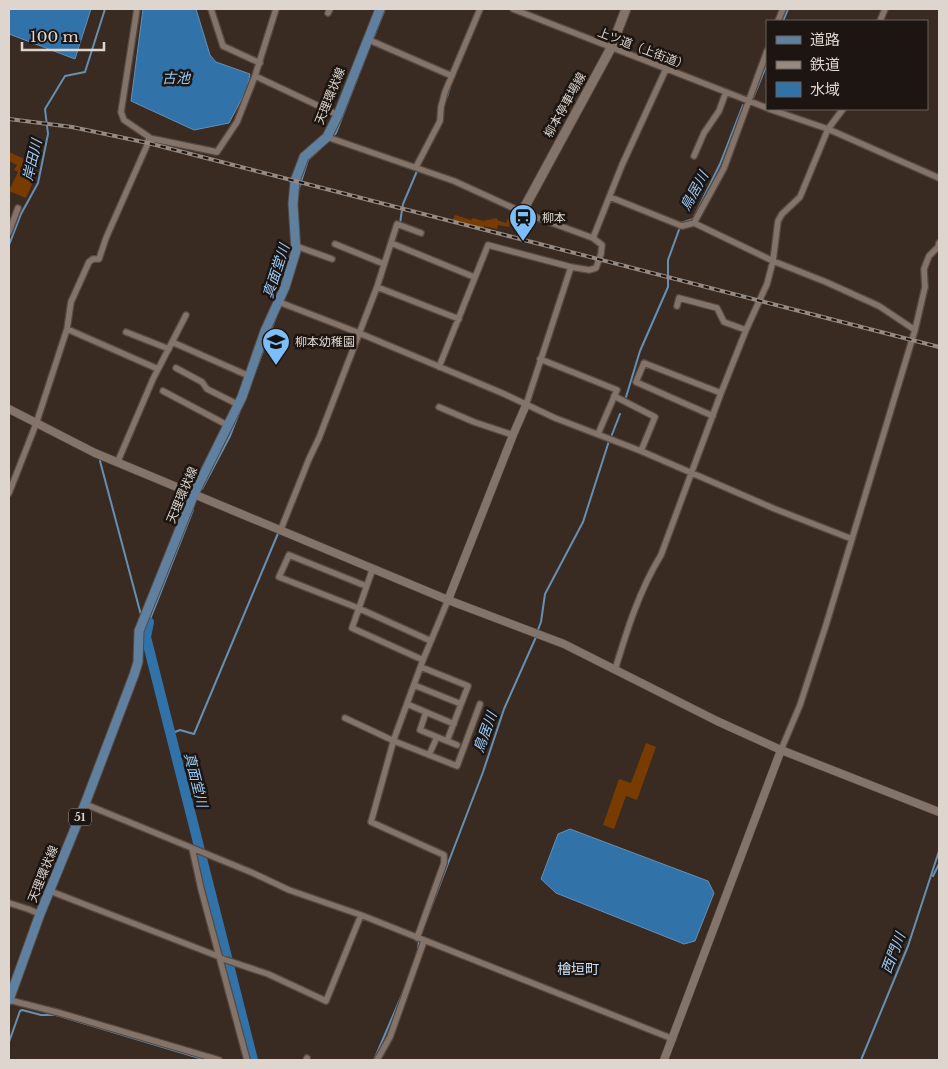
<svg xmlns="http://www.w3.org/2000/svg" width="948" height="1069" viewBox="0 0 948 1069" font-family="'Libre Baskerville','Noto Sans JP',serif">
	<rect width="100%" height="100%" fill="#3a2b22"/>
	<path fill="#793c00" d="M 9,152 L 38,165 L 34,180 L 26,198 L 9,191 L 18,172 L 14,170 L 17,165 L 9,161 Z
		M 511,212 L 509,216 L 511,217 L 509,227 L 498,225 L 497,229 L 484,226 L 484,229 L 452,221 L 455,215 L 471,220 L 473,218 L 483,221 L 497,218 L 497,220 L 506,223 Z
		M 646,743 L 656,747 L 637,800 L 626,796 L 614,829 L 603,825 L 619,779 L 631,783 Z"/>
	<path fill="#3172a9" stroke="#6590b4" d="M 10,9 L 91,9 L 75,59 L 9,34 L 9,14 Z
		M 143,9 L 196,9 L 210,55 L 216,62 L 250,74 L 247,89 L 229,123 L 194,130 L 131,101 Z
		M 570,829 L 708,881 L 714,893 L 695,941 L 684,944 L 556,893 L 541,879 L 558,834 Z"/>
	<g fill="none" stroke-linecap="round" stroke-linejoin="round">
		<path stroke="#6590b4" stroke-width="2" d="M 783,21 L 788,9
			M 373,39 L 385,9
			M 447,97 L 450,87
			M 753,98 L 767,64
			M 331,138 L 336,133 L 371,43
			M 298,191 L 308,160 L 321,148
			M 400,223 L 403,204 L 417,171
			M 681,223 L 693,219 L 720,164 L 743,105
			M 9,245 L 21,214 L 38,183 L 48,134 L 45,109 L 65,76 L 85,72 L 105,9
			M 252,380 L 276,317
			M 626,397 L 640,351 L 668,287 L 668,260 L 680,227
			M 611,437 L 620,414
			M 100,461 L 141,615
			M 202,489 L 230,436 L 241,408
			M 149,622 L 193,510
			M 537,632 L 541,622 L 545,594 L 583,522 L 609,441
			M 170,734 L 180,730 L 194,734 L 279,531
			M 933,876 L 939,864
			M 424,926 L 483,772 L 504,709 L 536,637
			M 418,950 L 419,940
			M 9,1042 L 20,1011 L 22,1010 L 41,1015 L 56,1015 L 206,1060
			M 374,1060 L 404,990
			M 861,1060 L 908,946 L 939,851"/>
		<path stroke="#3172a9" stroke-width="10" d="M 149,622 L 146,637 L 253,1060"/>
		<defs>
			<path id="minor" d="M 211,9 L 223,46 L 260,63
				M 513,9 L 767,108
				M 328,13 L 330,9
				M 778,21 L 783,9
				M 880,21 L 885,9
				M 367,39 L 452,76
				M 255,76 L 338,115
				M 769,109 L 828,129 L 939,178
				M 327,137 L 454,181 L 522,212 L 593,238 L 602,245 L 601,254 L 596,268 L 589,270 L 571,267 L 526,405
				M 149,138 L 217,152 L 237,122 L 255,76 L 276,9
				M 694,156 L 704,133 L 719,111 L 726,92
				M 416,167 L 440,121 L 441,107 L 445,92 L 480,9
				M 610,197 L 682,226 L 694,223 L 773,261 L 826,282 L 879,306 L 915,330
				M 694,223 L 724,168 L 767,51
				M 9,232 L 18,208
				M 593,238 L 622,165 L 666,69
				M 391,243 L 474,277
				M 335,244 L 384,264
				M 296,246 L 332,259
				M 377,287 L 459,319
				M 279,302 L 359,333 L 502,393 L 555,418 L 641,451 L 775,509 L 852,539
				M 677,306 L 679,298 L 717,308 L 724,322 L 746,330
				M 67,329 L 158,369
				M 126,332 L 169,349
				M 172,342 L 249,376
				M 540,359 L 617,390 L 598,434
				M 439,367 L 488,245 L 571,267
				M 176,368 L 202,382 L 207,389 L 239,405
				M 163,391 L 229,426
				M 614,396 L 655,417 L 641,451
				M 439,407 L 474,422 L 513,435
				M 713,416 L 636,382 L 644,363 L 721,393
				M 118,461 L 153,379 L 186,315
				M 9,493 L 36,424 L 67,329 L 71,302 L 89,262 L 93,259 L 99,259 L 106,238 L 148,143 L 149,137 L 124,120 L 121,112 L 137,9
				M 281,529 L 309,459 L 319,438 L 377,287 L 397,224 L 421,233
				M 373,568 L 352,628 L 423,660
				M 366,586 L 289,555 L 279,577 L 358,608 L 431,641
				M 421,667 L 468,686 L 447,741
				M 615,670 C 627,630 639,591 661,555 L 721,393 L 746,330 L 767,284 L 773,261 L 778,221 L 782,214 L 800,197 L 828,129 L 843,109
				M 414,685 L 461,704
				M 407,704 L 454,724
				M 426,712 L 420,730 L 437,737
				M 345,718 L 394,741 L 457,766 L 480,704
				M 781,750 L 800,705 L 826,625 L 915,330 L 925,287 L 924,269 L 929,256 L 938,247 L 939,243
				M 429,755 L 437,737 L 457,745
				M 85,804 L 253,873 L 289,890 L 361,915 L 673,1039
				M 192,848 L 201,889 L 247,1060
				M 50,891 L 220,957
				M 9,903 L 28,909 L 40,914
				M 417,938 L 444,863 L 444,855 L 371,822 L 394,739 L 423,660 L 448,600
				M 220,958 L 268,974 L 326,1001 L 361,915
				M 9,1000 L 60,1013 L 219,1060
				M 306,1060 L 307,1058
				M 377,1060 L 390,1037 L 424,941"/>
			<path id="tertiary" d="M 9,409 L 95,453 L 448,600 L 564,644 L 717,721 L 781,750 L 939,812
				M 448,600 L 513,435 L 526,405
				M 664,1060 L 781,750"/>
			<path id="secondary" d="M 522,212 L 611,48 L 626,9"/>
			<path id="primary" d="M 9,1000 L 40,914 L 85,804 L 134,675 L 138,662 L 139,631 L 194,494 L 242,397 L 265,331 L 285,287 L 296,251 L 293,204 L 295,181 L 304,157 L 327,137 L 338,115 L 380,9"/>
		</defs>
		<use href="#minor" stroke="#554942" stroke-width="8"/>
		<use href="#tertiary" stroke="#554942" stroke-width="9"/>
		<use href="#secondary" stroke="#554942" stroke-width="11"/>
		<use href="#primary" stroke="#554942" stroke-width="11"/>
		<use href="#minor" stroke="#847368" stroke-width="5.5"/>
		<use href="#tertiary" stroke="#847368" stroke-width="8"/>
		<use href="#secondary" stroke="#847368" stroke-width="9"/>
		<use href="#primary" stroke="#5f809f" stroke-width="9"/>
		<defs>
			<path id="rail" d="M 9,119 L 72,127 L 148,143 L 939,347"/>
		</defs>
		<use href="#rail" stroke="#958982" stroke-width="4"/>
		<use href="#rail" stroke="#1c1511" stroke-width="2" stroke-dasharray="5.5" stroke-linecap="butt"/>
	</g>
	<defs>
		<symbol id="station-pin" viewBox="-11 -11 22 30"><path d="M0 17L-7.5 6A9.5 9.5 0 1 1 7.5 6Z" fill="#7dbef9" stroke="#1c1511"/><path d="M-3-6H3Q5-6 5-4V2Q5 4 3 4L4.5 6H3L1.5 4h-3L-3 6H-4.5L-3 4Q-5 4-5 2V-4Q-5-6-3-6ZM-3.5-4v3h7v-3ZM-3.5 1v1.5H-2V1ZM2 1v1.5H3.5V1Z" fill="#111"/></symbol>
		<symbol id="school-pin" viewBox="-11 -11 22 30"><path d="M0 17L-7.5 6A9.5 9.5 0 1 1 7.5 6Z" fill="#7dbef9" stroke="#1c1511"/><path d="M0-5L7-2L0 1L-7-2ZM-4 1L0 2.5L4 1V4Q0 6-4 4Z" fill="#111"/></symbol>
	</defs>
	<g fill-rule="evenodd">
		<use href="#station-pin" x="507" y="202" width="32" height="43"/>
		<use href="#school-pin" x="260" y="326" width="32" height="43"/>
	</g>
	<g text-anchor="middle" stroke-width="5" stroke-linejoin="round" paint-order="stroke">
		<rect fill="#1c1511" stroke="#a49b96" stroke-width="1" x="69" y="808.5" width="22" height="17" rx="4"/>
		<g font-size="11" font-weight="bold" fill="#ded5cf">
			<text x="80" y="821">51</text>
		</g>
		<g font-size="12" fill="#ded5cf" stroke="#1c1511">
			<text transform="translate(643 49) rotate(21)" y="4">上ツ道（上街道）</text>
			<text transform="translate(330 96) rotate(-68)" y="4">天理環状線</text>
			<text transform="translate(565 105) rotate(-61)" y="4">柳本停車場線</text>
			<text transform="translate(182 495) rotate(-67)" y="4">天理環状線</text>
			<text transform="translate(43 874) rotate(-68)" y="4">天理環状線</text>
		</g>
		<g font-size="12" fill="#ded5cf" stroke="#1c1511" text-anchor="start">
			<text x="542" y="222">柳本</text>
			<text x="295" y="346">柳本幼稚園</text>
		</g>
		<g font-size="14" font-style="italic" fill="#9acbf9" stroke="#1c1511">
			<text x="176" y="83">古池</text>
			<text transform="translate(32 160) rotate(-77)" y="5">岸田川</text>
			<text transform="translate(694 191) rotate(-61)" y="5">鳥居川</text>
			<text transform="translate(276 271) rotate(-72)" y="5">真面堂川</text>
			<text transform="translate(485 732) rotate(-70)" y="5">鳥居川</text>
			<text transform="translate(196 780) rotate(76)" y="5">真面堂川</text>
			<text transform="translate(893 953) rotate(-69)" y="5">西門川</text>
		</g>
		<g font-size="14" fill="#c9e0f7" stroke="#1c1511">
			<text x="578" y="974">檜垣町</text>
		</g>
	</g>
	<rect width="948" height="1069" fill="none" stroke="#ded5cf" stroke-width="20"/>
	<rect x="766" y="20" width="162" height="90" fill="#1c1511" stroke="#6a625d"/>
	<rect x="776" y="36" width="25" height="8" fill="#5f809f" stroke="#6a625d"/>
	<text x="810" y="45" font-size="15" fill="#ded5cf">道路</text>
	<rect x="776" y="61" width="25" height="8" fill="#958982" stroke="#6a625d"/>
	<text x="810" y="70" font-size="15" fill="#ded5cf">鉄道</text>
	<rect x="776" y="82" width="25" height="15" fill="#3172a9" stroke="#6a625d"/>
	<text x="810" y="95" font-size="15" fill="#ded5cf">水域</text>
	<path d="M22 42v8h82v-8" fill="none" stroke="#ded5cf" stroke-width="2.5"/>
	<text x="30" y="42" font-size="15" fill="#ded5cf" stroke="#1c1511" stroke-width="4" paint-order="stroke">100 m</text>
</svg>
